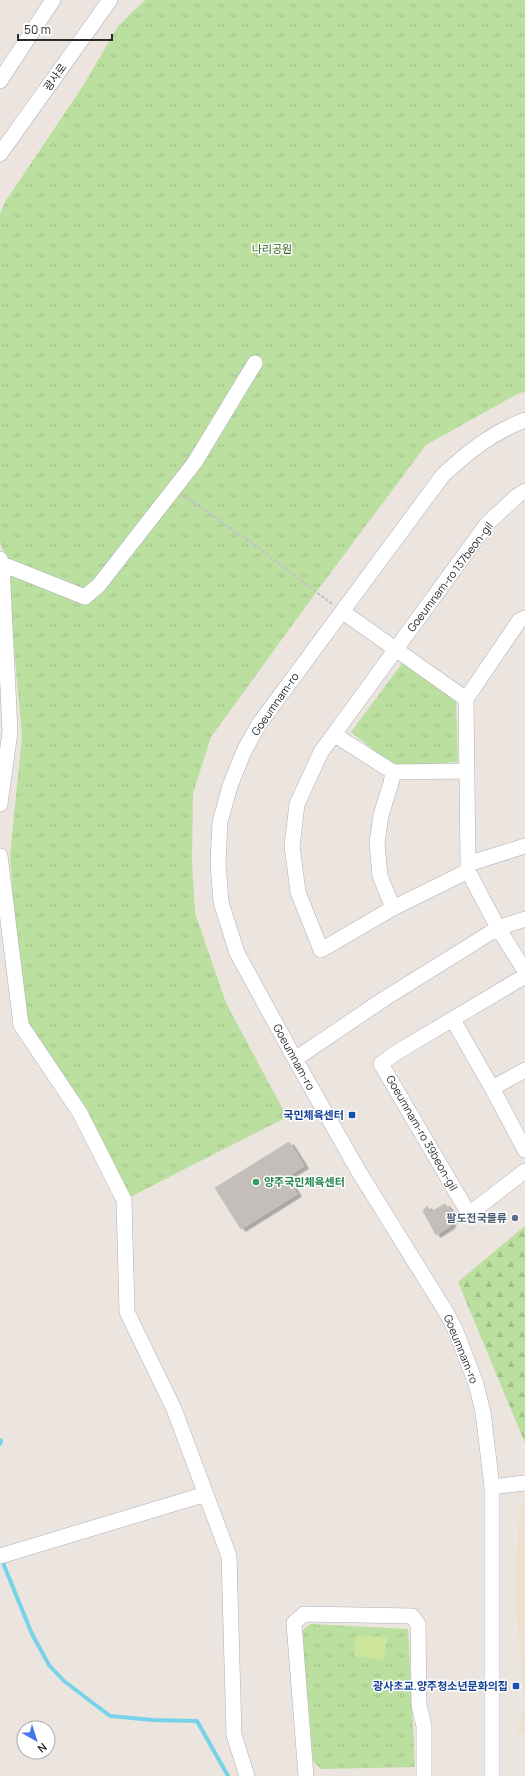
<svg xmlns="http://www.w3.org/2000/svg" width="525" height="1776" viewBox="0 0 525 1776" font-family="Manrope,'Noto Sans KR',sans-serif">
	<defs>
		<pattern id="grass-tufts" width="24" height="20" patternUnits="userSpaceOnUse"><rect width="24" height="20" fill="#badf9e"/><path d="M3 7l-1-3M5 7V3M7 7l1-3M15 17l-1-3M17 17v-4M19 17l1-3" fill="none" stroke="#a0c088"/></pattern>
		<pattern id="forest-firs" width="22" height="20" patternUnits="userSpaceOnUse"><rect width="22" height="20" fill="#badf9e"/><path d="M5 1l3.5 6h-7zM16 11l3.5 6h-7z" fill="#a0c088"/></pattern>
		<filter id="shadow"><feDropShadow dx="4.5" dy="2.5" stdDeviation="0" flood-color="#0004"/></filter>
	</defs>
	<rect width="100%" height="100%" fill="#ece4de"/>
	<path fill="#ece0ce" d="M 520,1504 L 525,1504 L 525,1733 L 517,1733 L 525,1707 L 515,1591 Z"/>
	<path fill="url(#grass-tufts)" d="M 145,0 L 525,0 L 525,392 L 519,393 L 426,445 L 317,591 L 211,737 L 193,793 L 192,860 L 195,913 L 226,1003 L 287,1117 L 124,1200 L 21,1025 L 10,855 L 22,736 L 6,557 L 0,542 L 0,214 L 5,202 L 83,86 L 118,26 Z
		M 404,661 L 456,701 L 458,762 L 394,766 L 351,732 Z
		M 310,1624 L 408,1629 L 415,1767 L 321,1769 L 313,1761 L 302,1631 Z"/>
	<path fill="url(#forest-firs)" d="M 525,1226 L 525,1443 L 458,1282 Z"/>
	<path fill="#cce59a" d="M 356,1635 L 387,1637 L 384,1660 L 354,1656 Z"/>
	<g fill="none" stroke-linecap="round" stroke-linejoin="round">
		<path stroke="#77d3e7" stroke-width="4" d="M 0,1440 L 1,1441 L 0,1444
			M 1,1558 L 32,1634 L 49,1665 L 64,1681 L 110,1716 L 153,1720 L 197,1721 L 228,1776"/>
	</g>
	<path fill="#c4beba" stroke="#c7c0b7" filter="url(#shadow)" d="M 289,1142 L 304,1166 L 286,1177 L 297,1194 L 241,1229 L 215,1188 Z
		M 445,1204 L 454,1214 L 450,1226 L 436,1235 L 423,1211 L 427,1206 L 431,1212 Z"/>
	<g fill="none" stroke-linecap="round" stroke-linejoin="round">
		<defs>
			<path id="minor" d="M 0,81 L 53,0
				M 0,154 L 110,0
				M 0,559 L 2,564 L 10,732 L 0,804
				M 2,564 L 85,597 L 99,585 L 195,462 L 255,363
				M 343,612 L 466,699
				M 525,618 L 519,621 L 466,699 L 468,864 L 468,871 L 498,928 L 525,971
				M 335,735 L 393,772 L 467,771
				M 393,772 L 391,783 L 381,815 L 377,843 L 380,876 L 393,908
				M 0,856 L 21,1025 L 80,1113 L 124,1200 L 127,1312 L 174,1409 L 229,1556 L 234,1735 L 247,1776
				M 468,864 L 525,846
				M 468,871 L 393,908 L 321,950 L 298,892 L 292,846 L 297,804 L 321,752 L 487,524 L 517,496 L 525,491
				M 525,976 L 394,1054 L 381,1064 L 469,1214 L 525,1171
				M 453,1020 L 492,1088 L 525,1150
				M 295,1059 L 384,999 L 498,928 L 525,919
				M 492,1088 L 525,1070
				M 492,1487 L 525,1483
				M 0,1556 L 206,1494
				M 306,1776 L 294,1623 L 304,1614 L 412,1616 L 418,1624 L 419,1705 L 424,1726 L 424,1776
				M 492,1776 L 492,1487 L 483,1412 L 476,1384 L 455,1329 L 446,1312 L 359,1172 L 295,1059 L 237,953 L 221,902 L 218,863 L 220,822 L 230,786 L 244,751 L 259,724 L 443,475 C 468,452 493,432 525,420"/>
		</defs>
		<use href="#minor" stroke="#aeb1ba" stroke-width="16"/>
		<path stroke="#c4c4c4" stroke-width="2.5" stroke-dasharray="3 2" stroke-linecap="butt" d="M 184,496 L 252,543 L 332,604"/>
		<use href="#minor" stroke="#fff" stroke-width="15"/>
	</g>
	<g fill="#1a4fb4" stroke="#fff" stroke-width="1.5">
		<rect x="348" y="1111" width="8" height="8" rx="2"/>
		<rect x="512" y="1682" width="8" height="8" rx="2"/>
	</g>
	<circle fill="#2e9e5b" stroke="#fff" stroke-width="1.5" cx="256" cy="1182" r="4"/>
	<circle fill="#5c6f8a" stroke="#fff" stroke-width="1.5" cx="515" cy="1218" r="4"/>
	<g text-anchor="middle" stroke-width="3" stroke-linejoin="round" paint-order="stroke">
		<g font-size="11" fill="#2b2b2b" stroke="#fff">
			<text transform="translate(55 77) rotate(-55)" y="4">광사로</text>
			<text transform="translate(450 577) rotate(-53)" y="4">Goeumnam-ro 137beon-gil</text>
			<text transform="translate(275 704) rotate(-55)" y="4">Goeumnam-ro</text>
			<text transform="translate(294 1057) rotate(61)" y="4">Goeumnam-ro</text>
			<text transform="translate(422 1133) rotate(60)" y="4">Goeumnam-ro 39beon-gil</text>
			<text transform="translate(461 1349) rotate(68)" y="4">Goeumnam-ro</text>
		</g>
		<g font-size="11" fill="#33631f" stroke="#fff">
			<text x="272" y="253">나리공원</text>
		</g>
		<g font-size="11" font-weight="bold" fill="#164399" stroke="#fff" text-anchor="end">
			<text x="344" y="1119">국민체육센터</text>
			<text x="508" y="1690">광사초교.양주청소년문화의집</text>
		</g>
		<g font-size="11" font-weight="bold" fill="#27864d" stroke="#fff" text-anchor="start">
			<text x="264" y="1186">양주국민체육센터</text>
		</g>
		<g font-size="11" font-weight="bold" fill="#4e5e75" stroke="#fff" text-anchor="end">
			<text x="507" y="1222">팔도전국물류</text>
		</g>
	</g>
	<g transform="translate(36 1740) rotate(141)"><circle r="19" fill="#ffffff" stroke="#aaaaaa"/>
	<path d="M0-3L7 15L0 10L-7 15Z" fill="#4876ee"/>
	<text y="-6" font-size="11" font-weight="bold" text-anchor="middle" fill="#2b2b2b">N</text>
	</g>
	<path d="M18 34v6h94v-6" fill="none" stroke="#2b2b2b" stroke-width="2"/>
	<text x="24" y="34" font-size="12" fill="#2b2b2b" stroke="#ffffff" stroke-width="3" paint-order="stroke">50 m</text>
</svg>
